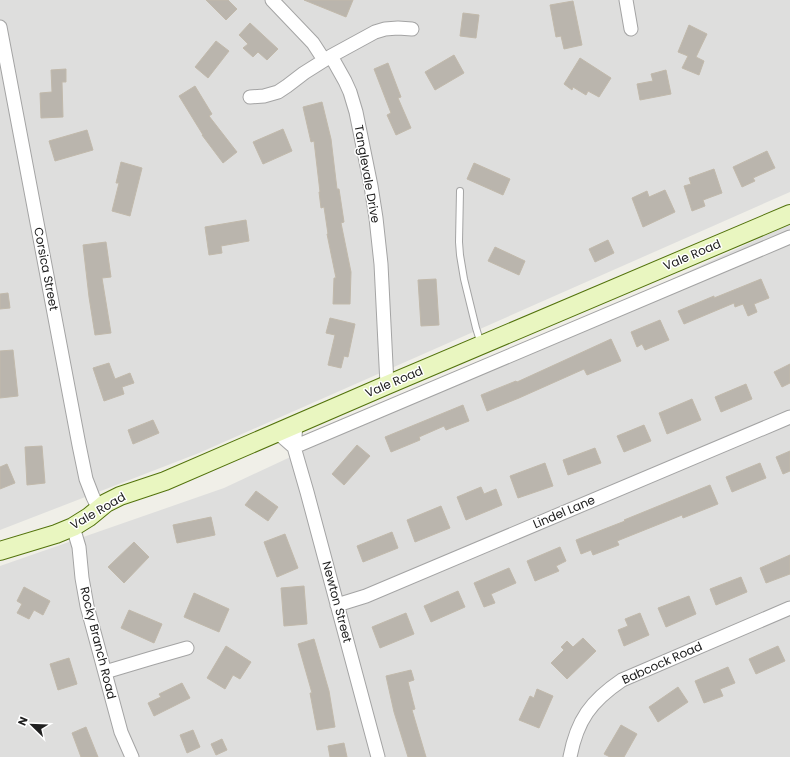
<svg xmlns="http://www.w3.org/2000/svg" width="790" height="757" viewBox="0 0 790 757" font-family="Poppins,sans-serif">
	<rect width="100%" height="100%" fill="#f0efe8"/>
	<path fill="#dededd" d="M 0,0 L 790,0 L 790,192 L 199,453 L 0,530 Z
		M 790,224 L 790,757 L 0,757 L 0,566 L 224,488 Z"/>
	<path fill="#bab5ad" stroke="#c1b9ab" d="M 206,0 L 228,0 L 237,9 L 226,20 Z
		M 304,0 L 353,0 L 346,17 Z
		M 573,1 L 582,45 L 564,49 L 561,36 L 556,37 L 550,5 Z
		M 463,13 L 479,15 L 476,38 L 460,36 Z
		M 250,23 L 278,49 L 267,60 L 258,52 L 253,57 L 243,48 L 248,44 L 239,35 Z
		M 689,25 L 707,34 L 696,57 L 704,61 L 699,75 L 682,68 L 688,56 L 678,52 Z
		M 216,41 L 229,51 L 208,78 L 195,67 Z
		M 454,55 L 464,73 L 435,90 L 425,72 Z
		M 580,58 L 611,78 L 599,97 L 588,91 L 586,95 L 573,87 L 572,90 L 564,84 Z
		M 388,63 L 401,97 L 398,98 L 411,128 L 396,135 L 387,115 L 391,113 L 374,69 Z
		M 66,69 L 66,82 L 62,82 L 63,117 L 41,118 L 40,93 L 52,92 L 51,70 Z
		M 666,70 L 671,94 L 640,100 L 637,84 L 653,81 L 651,74 Z
		M 195,86 L 212,114 L 209,116 L 237,152 L 223,163 L 202,135 L 203,135 L 179,96 Z
		M 322,102 L 331,139 L 337,189 L 339,189 L 344,222 L 341,223 L 351,272 L 350,304 L 333,304 L 334,278 L 336,278 L 327,234 L 328,234 L 324,207 L 321,208 L 319,192 L 320,192 L 314,141 L 311,142 L 303,107 Z
		M 283,129 L 292,151 L 263,164 L 253,142 Z
		M 87,130 L 93,150 L 55,161 L 49,141 Z
		M 767,151 L 775,168 L 753,178 L 755,181 L 742,187 L 733,167 Z
		M 121,162 L 142,168 L 130,216 L 112,211 L 119,183 L 116,183 Z
		M 474,163 L 510,179 L 503,195 L 467,179 Z
		M 714,169 L 722,193 L 703,200 L 705,206 L 692,211 L 684,186 L 691,184 L 689,178 Z
		M 665,190 L 675,212 L 643,227 L 632,198 L 647,191 L 649,197 Z
		M 246,220 L 249,241 L 221,246 L 222,253 L 209,255 L 205,227 Z
		M 608,240 L 614,253 L 595,262 L 589,249 Z
		M 106,242 L 111,277 L 102,278 L 111,333 L 95,335 L 89,297 L 83,245 Z
		M 495,247 L 525,261 L 519,275 L 488,261 Z
		M 436,279 L 439,325 L 421,326 L 418,280 Z
		M 761,279 L 769,298 L 754,304 L 757,312 L 748,316 L 743,304 L 735,307 L 734,303 L 684,324 L 678,311 L 714,296 L 714,298 Z
		M 8,293 L 10,308 L 0,309 L 0,294 Z
		M 330,318 L 355,324 L 348,357 L 344,356 L 341,368 L 328,365 L 335,335 L 326,333 Z
		M 660,320 L 669,340 L 645,350 L 642,344 L 637,347 L 631,332 Z
		M 611,339 L 621,361 L 587,375 L 584,369 L 519,398 L 487,411 L 481,395 L 516,381 L 517,382 Z
		M 13,350 L 18,396 L 0,398 L 0,351 Z
		M 109,363 L 115,379 L 130,373 L 134,383 L 122,387 L 124,394 L 104,401 L 93,368 Z
		M 790,364 L 790,383 L 782,387 L 774,372 Z
		M 746,384 L 752,399 L 721,412 L 715,397 Z
		M 692,399 L 701,420 L 667,434 L 659,413 Z
		M 463,405 L 469,421 L 446,430 L 444,426 L 419,437 L 420,440 L 391,452 L 385,437 Z
		M 153,420 L 159,433 L 133,444 L 128,430 Z
		M 644,425 L 651,441 L 624,452 L 617,436 Z
		M 357,445 L 370,456 L 344,485 L 332,474 Z
		M 42,446 L 45,483 L 27,485 L 25,447 Z
		M 595,448 L 601,463 L 568,475 L 563,460 Z
		M 790,451 L 790,471 L 783,474 L 776,457 Z
		M 545,463 L 553,486 L 518,498 L 510,476 Z
		M 760,463 L 766,478 L 732,492 L 726,477 Z
		M 7,464 L 15,483 L 0,489 L 0,467 Z
		M 710,485 L 718,504 L 683,518 L 682,515 L 617,541 L 619,545 L 593,555 L 591,550 L 581,554 L 576,540 L 625,521 L 624,520 Z
		M 481,487 L 484,494 L 496,489 L 502,505 L 466,520 L 457,497 Z
		M 256,491 L 278,507 L 268,521 L 245,505 Z
		M 441,506 L 450,528 L 415,542 L 407,520 Z
		M 211,517 L 215,535 L 177,543 L 173,525 Z
		M 392,532 L 398,548 L 363,562 L 357,546 Z
		M 285,534 L 298,568 L 277,577 L 264,542 Z
		M 134,542 L 149,557 L 124,583 L 108,567 Z
		M 560,547 L 566,561 L 556,566 L 559,571 L 535,581 L 527,561 Z
		M 790,555 L 790,574 L 766,583 L 760,568 Z
		M 509,568 L 516,583 L 491,594 L 495,603 L 484,607 L 474,583 Z
		M 741,577 L 747,592 L 716,605 L 710,589 Z
		M 304,586 L 307,624 L 284,626 L 281,588 Z
		M 24,587 L 50,601 L 43,615 L 34,610 L 29,619 L 17,613 L 22,604 L 17,601 Z
		M 458,591 L 465,607 L 431,622 L 424,606 Z
		M 194,593 L 229,609 L 219,632 L 184,617 Z
		M 689,596 L 696,614 L 666,627 L 658,608 Z
		M 129,610 L 162,624 L 154,643 L 121,628 Z
		M 406,613 L 414,634 L 380,648 L 372,627 Z
		M 640,613 L 649,635 L 624,646 L 618,630 L 628,626 L 625,619 Z
		M 583,638 L 596,651 L 567,679 L 551,663 L 564,650 L 561,647 L 567,641 L 573,647 Z
		M 314,639 L 329,691 L 335,727 L 317,730 L 310,693 L 312,693 L 298,644 Z
		M 226,646 L 251,662 L 240,679 L 233,675 L 225,689 L 207,678 Z
		M 778,646 L 785,661 L 756,674 L 749,659 Z
		M 69,658 L 77,684 L 58,690 L 50,664 Z
		M 728,667 L 735,683 L 720,689 L 723,696 L 704,703 L 695,681 Z
		M 411,670 L 414,680 L 408,682 L 415,709 L 412,710 L 426,757 L 408,757 L 394,712 L 386,676 Z
		M 182,683 L 190,698 L 154,716 L 148,703 L 161,697 L 159,694 Z
		M 678,687 L 688,702 L 658,722 L 649,707 Z
		M 537,689 L 553,696 L 539,728 L 519,720 L 530,696 L 534,698 Z
		M 621,725 L 637,734 L 624,757 L 610,757 L 604,754 Z
		M 86,727 L 98,757 L 81,757 L 72,733 Z
		M 193,730 L 200,747 L 187,753 L 180,735 Z
		M 222,739 L 227,750 L 216,755 L 211,744 Z
		M 344,743 L 347,757 L 330,757 L 328,746 Z"/>
	<g fill="none" stroke-linecap="round" stroke-linejoin="round">
		<defs>
			<path id="lane" d="M 460,191 L 459,242 L 460,255 L 464,279 L 476,328 L 481,344"/>
			<path id="street" d="M 272,0 L 313,43 L 324,60
				M 626,0 L 631,29
				M 0,27 L 79,445 L 86,479 L 93,497 L 99,509
				M 331,56 L 345,81 L 350,92 L 356,112 L 371,186 L 376,218 L 381,264 L 387,385
				M 250,97 L 264,96 L 278,92 L 287,86 L 304,73 L 331,56 L 375,32 L 385,29 L 398,28 L 412,29
				M 278,433 L 294,447 L 296,425
				M 73,527 L 79,547 L 82,578 L 87,606 L 121,732 L 132,757
				M 337,605 L 366,596 L 790,417
				M 105,672 L 152,658 L 187,648
				M 378,757 L 307,492 L 294,447 L 790,237
				M 570,757 C 577,720 591,701 622,680 L 790,608"/>
			<path id="secondary" d="M 0,551 L 56,534 L 73,527 L 89,517 L 106,503 L 120,496 L 165,481 L 387,385 L 790,214"/>
		</defs>
		<use href="#lane" stroke="#a4a4a4" stroke-width="8"/>
		<use href="#street" stroke="#a4a4a4" stroke-width="15"/>
		<use href="#secondary" stroke="#53730c" stroke-width="20"/>
		<use href="#lane" stroke="#fff" stroke-width="6"/>
		<use href="#street" stroke="#fff" stroke-width="13"/>
		<use href="#secondary" stroke="#e9f6c0" stroke-width="18"/>
	</g>
	<g text-anchor="middle" stroke-width="3" stroke-linejoin="round" paint-order="stroke">
		<g font-size="12" fill="#202020" stroke="#fff">
			<text transform="translate(367 174) rotate(80)" y="4">Tanglevale Drive</text>
			<text transform="translate(692 255) rotate(-23)" y="4">Vale Road</text>
			<text transform="translate(46 269) rotate(79)" y="4">Corsica Street</text>
			<text transform="translate(394 382) rotate(-23)" y="4">Vale Road</text>
			<text transform="translate(98 511) rotate(-30)" y="4">Vale Road</text>
			<text transform="translate(564 512) rotate(-23)" y="4">Lindel Lane</text>
			<text transform="translate(337 602) rotate(75)" y="4">Newton Street</text>
			<text transform="translate(98 643) rotate(76)" y="4">Rocky Branch Road</text>
			<text transform="translate(662 663) rotate(-24)" y="4">Babcock Road</text>
		</g>
	</g>
	<g transform="translate(32 725) rotate(293)" stroke="#ffffff" stroke-width="3" paint-order="stroke">
	<path d="M0-3L7 15L0 10L-7 15Z" fill="#202020"/>
	<text y="-6" font-size="11" font-weight="bold" text-anchor="middle" fill="#202020">N</text>
	</g>
</svg>
